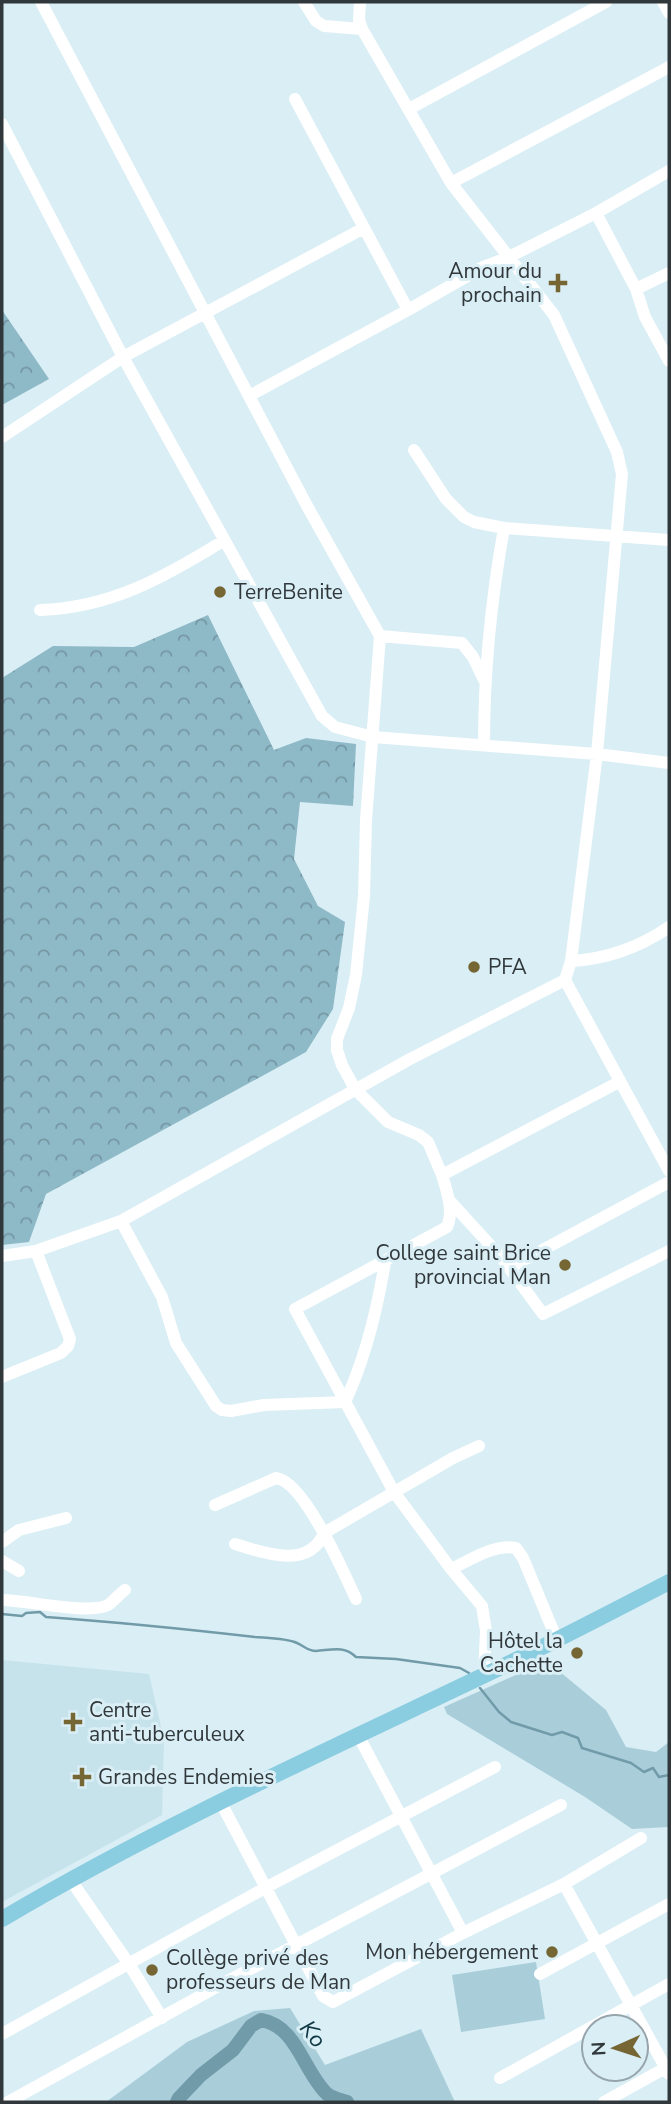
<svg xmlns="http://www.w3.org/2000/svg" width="671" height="2104" font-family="'Nunito Sans',sans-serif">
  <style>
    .built { fill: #c6e3ec }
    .grass { fill: #a9ceda }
    .forest { fill: url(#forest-crowns) }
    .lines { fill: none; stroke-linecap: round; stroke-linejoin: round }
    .stream { stroke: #719ba9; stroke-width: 2.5 }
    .river { stroke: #719ba9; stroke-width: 14 }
    .minor { stroke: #fff; stroke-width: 12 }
    .major { stroke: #8bcde0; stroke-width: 16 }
    .poi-dot { fill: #756634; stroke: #daeef5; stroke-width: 2.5 }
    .labels { text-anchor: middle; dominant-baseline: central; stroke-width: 6; stroke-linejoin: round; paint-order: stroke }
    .poi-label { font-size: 21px; fill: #31383b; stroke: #daeef5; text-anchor: start }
    .water-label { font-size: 23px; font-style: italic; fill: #0f3743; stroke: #daeef5 }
  </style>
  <defs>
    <pattern id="forest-crowns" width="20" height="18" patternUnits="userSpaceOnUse" patternTransform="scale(1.75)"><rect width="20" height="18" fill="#8eb9c7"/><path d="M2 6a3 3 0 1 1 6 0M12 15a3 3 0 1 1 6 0" fill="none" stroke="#7597a3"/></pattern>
  </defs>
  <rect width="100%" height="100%" fill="#daeef5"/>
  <path class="built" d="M2,1660L149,1674L164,1740L162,1815L2,1902Z"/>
  <path class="grass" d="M547,1661L606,1710L626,1747L656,1752L669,1742V1827L632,1829L585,1797L447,1714L444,1707Z
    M536,1962L545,2019L461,2032L452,1975Z
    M290,2008L325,2065L421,2029L455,2102H106L187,2042L254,2011Z"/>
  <path class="forest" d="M2,310L49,379L2,405Z
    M208,615L274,750L306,738L356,744L353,806L300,802L294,859L318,906L345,922L333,1009L306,1052L46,1194L29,1242L2,1245V678L53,646L134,647Z"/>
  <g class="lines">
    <path class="stream" d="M2,1614L22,1616L26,1613L40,1612L46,1617C116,1622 185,1629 255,1637C267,1638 286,1638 297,1643C304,1646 308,1651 316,1651C331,1650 344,1645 356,1657L396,1659L460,1668L469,1673
      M480,1688L499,1712L511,1722L552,1735L562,1732L578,1738L582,1748L631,1763L644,1772L653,1768L659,1777L669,1775"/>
    <path class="river" d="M177,2102L179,2098L201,2075L233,2050L251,2026L261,2020C297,2026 303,2071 327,2094C332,2098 341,2100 347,2102"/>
    <path class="minor" d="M41,2L306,504L380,636L366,820L364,896L356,975L349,1008L337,1039V1050L342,1065L355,1089L388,1122L419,1135L428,1142L442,1175
      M304,2L316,21L324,26L362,29
      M360,2L359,20L362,29L451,183L554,315L617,452L622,474L597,754L571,961L565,980L669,1171
      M663,2L669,13
      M295,99L408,310
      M409,109L606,2
      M2,124L123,357L322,716L335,727L373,737L597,754L669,763
      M451,183L669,67
      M596,213L636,289L645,317L669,361
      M636,289L669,273
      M249,396L408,310L483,267L509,257L596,213L669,171
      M2,437L123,357L364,228
      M414,450L446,499L464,517L474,522L504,528L669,540
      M40,610C110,608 165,577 223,541
      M380,636L462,643L473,657L484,680
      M484,744C484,671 491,600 504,528
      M571,961C606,959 640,947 669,927
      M449,1200L501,1257L543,1314L669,1251
      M121,1221L162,1297L176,1343L216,1406L222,1410L231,1411L264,1405L345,1402C366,1357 377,1311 385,1262
      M2,1256L36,1251L121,1221L410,1059L565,980
      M509,1268L669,1182
      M2,1377L61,1353L68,1346L70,1339L36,1251
      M215,1505L276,1478C304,1481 344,1573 356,1599
      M2,1542L19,1530L66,1518
      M235,1544C263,1553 309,1570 324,1533L453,1458L479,1446
      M2,1561L19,1571
      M451,1569C469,1561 495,1543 516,1548L523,1558L557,1640
      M2,1600C26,1600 89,1615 108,1605C114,1601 119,1594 125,1590
      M484,1675L486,1631L482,1606L451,1569L394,1492L295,1309L447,1227C454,1212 447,1191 442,1175L619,1082
      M358,1735L463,1933
      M220,1801L323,1996L333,2002L463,1933L564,1884L641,1838
      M70,1879L129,1964L162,2018
      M564,1884L669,2074
      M540,1974L669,1904
      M2,2034L265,1888L495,1767
      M500,2078L669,1984
      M8,2102L222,1984L561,1805
      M604,2102L669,2066"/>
    <path class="major" d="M2,1919C168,1821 344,1743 518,1659C569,1634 619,1608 669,1582"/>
  </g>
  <g class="poi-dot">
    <path d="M554.5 272.5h7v7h7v7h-7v7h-7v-7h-7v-7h7z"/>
    <circle cx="220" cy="592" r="7"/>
    <circle cx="474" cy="967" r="7"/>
    <circle cx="565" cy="1265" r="7"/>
    <circle cx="577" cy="1653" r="7"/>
    <path d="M69.5 1711.5h7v7h7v7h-7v7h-7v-7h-7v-7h7z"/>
    <path d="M78.5 1766.5h7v7h7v7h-7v7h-7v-7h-7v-7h7z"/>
    <circle cx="552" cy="1952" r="7"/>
    <circle cx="152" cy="1970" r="7"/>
  </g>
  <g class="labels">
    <g class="poi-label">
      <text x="542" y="271" text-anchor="end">Amour du<tspan x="542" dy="24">prochain</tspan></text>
      <text x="234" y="592">TerreBenite</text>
      <text x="488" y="967">PFA</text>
      <text x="551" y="1253" text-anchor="end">College saint Brice<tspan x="551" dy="24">provincial Man</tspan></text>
      <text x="563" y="1641" text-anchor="end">Hôtel la<tspan x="563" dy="24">Cachette</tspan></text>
      <text x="89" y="1710">Centre<tspan x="89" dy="24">anti-tuberculeux</tspan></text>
      <text x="98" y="1777">Grandes Endemies</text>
      <text x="538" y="1952" text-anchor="end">Mon hébergement</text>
      <text x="166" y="1958">Collège privé des<tspan x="166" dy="24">professeurs de Man</tspan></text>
    </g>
    <g class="water-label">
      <text transform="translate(313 2034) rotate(52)">Ko</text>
    </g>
  </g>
  <rect width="671" height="2104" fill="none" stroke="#31383b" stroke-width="7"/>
  <g transform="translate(615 2048) rotate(267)"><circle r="33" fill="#daeef5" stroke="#96a5ab" stroke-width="2"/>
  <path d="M0-5L12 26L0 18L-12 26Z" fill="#756634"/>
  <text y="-10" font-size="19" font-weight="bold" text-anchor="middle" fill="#31383b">N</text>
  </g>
</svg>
